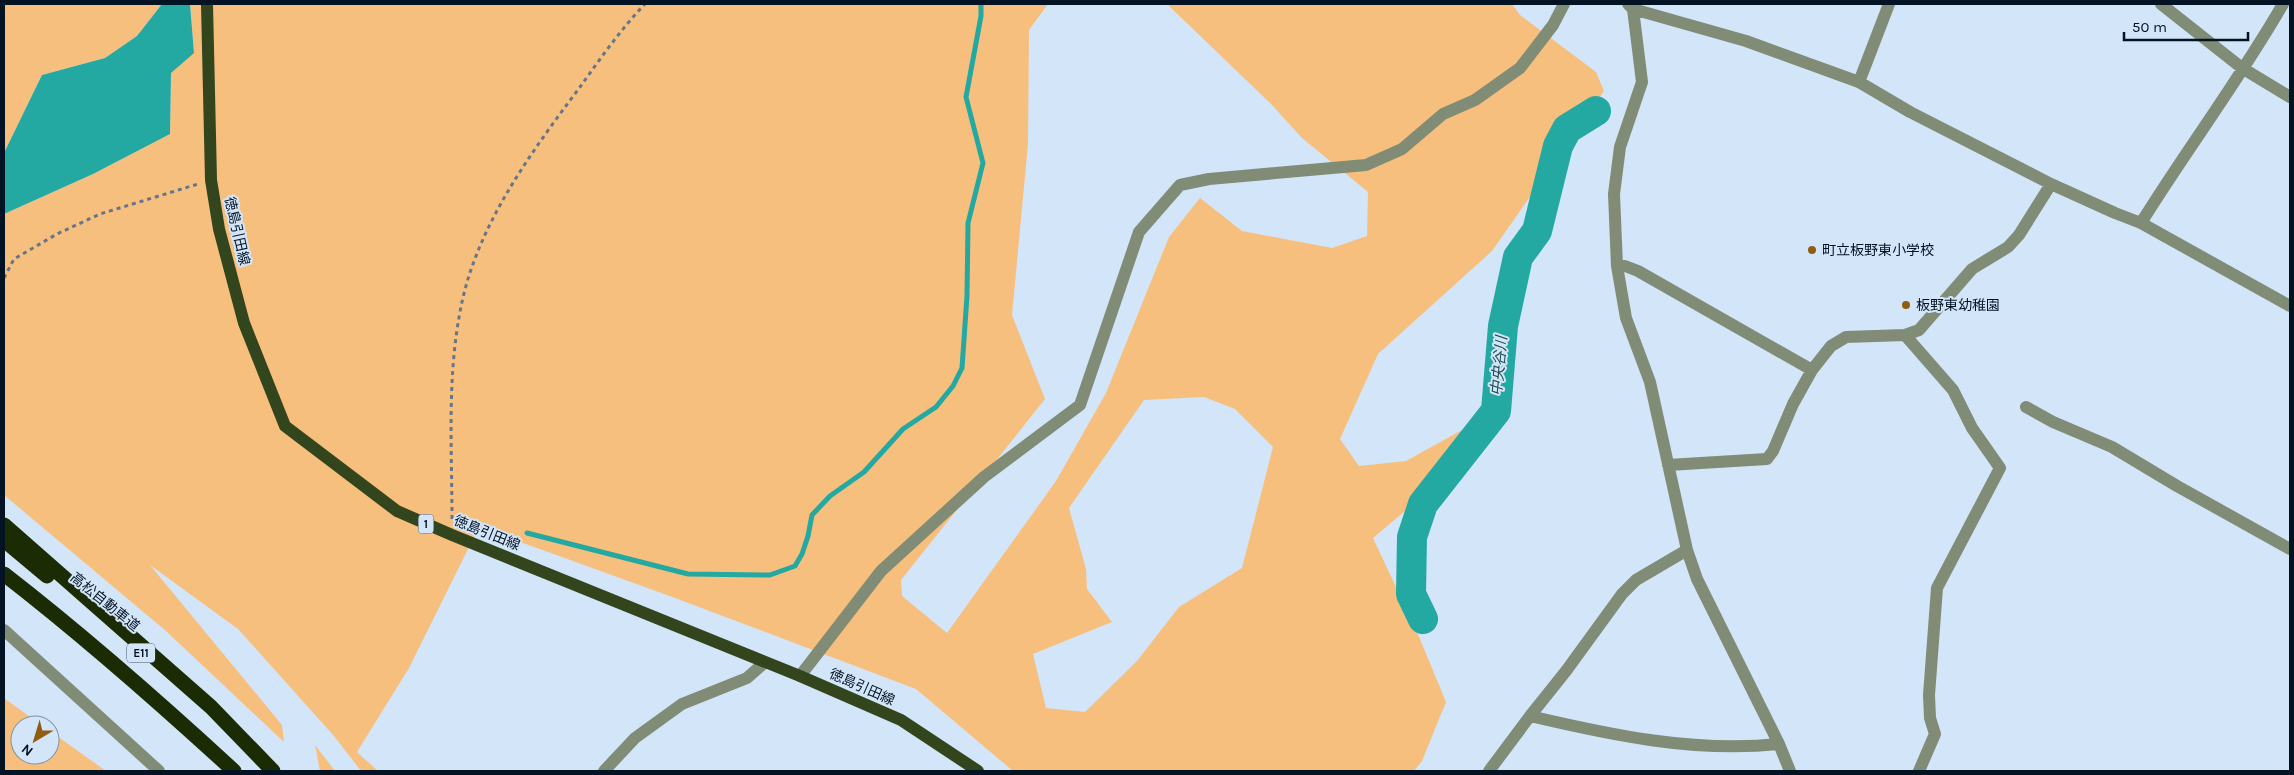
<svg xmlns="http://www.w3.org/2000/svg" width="2294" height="775" font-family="Karla,'Noto Sans JP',sans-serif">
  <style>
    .green { fill: #f7bf7d; fill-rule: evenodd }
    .water { fill: #24a8a2 }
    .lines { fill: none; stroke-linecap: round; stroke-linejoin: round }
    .stream { stroke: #24a8a2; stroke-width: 5 }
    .river { stroke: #24a8a2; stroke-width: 30 }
    .path { stroke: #657688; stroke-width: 3; stroke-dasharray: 4 4; stroke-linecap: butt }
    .street { stroke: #808c75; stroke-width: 12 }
    .primary { stroke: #32451c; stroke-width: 12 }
    .highway { stroke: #1b2c04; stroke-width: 15 }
    .poi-dot { fill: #915d10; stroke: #d3e5f9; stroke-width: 2 }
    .labels { text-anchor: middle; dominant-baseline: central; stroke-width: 4; stroke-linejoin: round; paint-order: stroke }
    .shield { fill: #d3e5f9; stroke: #415263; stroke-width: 1 }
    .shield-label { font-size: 12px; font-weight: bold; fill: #031323 }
    .street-label { font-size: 14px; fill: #031323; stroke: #d3e5f9 }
    .poi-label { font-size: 14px; fill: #031323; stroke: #d3e5f9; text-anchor: start }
    .water-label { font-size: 15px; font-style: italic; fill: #1a4f4c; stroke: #d3e5f9 }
  </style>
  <rect width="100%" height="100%" fill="#d3e5f9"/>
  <path class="green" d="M4,4H162L137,36L105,58L42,75L4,153Z
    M190,4H1048L1029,30L1028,144L1012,315L1045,399L901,580L902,596L947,633L1056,481L1106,393L1169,237L1200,198L1242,231L1332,248L1367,236L1368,192L1302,138L1271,104L1167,4H1512L1520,15L1596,72L1604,91L1492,251L1378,354L1340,439L1359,466L1406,461L1462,430L1475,452L1373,538L1417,632L1446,702L1422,761L1414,771H1013L916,689L675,598L479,527L409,668L357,752L378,771H361L334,736L238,629L150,565L282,725L284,742L166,631L4,495V214L93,174L170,134L171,73L194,52ZM1204,397L1235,409L1273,447L1242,568L1179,607L1137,661L1085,712L1046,708L1033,654L1112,622L1087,589L1086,569L1069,508L1144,400Z
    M4,698L41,725H20V755H50V731L106,771H4Z
    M315,745L335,771H320Z"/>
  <path class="water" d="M162,4H190L194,53L171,73L170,134L93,174L4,214V153L42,75L105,58L137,36Z"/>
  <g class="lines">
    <path class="stream" d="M527,533L688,574L770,575L795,566L802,554L808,536L812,515L830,496L864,472L903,429L936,407L953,386L962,368L967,296L968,223L983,163L966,97L981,16V4"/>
    <path class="river" d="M1423,619L1411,594L1412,537L1423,504L1496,411L1503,326L1518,257L1537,231L1558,146L1567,129L1596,111"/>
    <path class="path" d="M4,278L14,259L57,234L100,214L198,184
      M452,519C452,450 447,380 460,312C475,228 530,154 580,87C600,59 621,29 645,4"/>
    <path class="street" d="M1628,4L1633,9L1746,41L1859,82L1910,112L2051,184L2115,213L2141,223L2290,306
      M2161,4L2242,68L2290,97
      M1633,9L1642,82L1620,147L1614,194L1617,266L1626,318L1650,382L1687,550L1697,579L1779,744L1790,771
      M1859,82L1889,4
      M2141,223C2187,149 2240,79 2283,4
      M1617,266H1625L1638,271L1812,370L1793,404L1773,451L1767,459L1668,465
      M1905,335L1953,390L1972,428L2000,468L1937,588L1929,695L1930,718L1935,734L1919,771
      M1812,370L1831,346L1846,337L1905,335L1919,330L1972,269L2008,247L2019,235L2051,184
      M2026,407L2053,422L2112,447L2177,486L2290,549
      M4,630L159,771
      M800,676L881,571L984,477L1080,405L1139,232L1180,185L1209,179L1366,165L1402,149L1443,114L1475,100L1520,68L1553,25L1564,4
      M1530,716C1611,735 1695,753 1779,744
      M604,771L635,738L682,704L747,678L764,663
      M1489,771L1530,716L1566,671L1622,594L1636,580L1687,550"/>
    <path class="primary" d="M207,4L211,180L219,229L244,323L285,426L397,511L452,535L800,676L901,720L978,771"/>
    <path class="highway" d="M4,525L211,707L273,771
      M4,540L47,576
      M4,574C84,636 159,702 234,771"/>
  </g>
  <g class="poi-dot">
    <circle cx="1812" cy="250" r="5"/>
    <circle cx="1906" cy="305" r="5"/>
  </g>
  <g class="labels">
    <g class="shield">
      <rect x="418.5" y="514.5" width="15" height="19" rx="4"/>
      <rect x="127" y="643.5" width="28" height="19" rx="4"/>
    </g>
    <g class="shield-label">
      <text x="426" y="524">1</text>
      <text x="141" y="653">E11</text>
    </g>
    <g class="street-label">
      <text transform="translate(237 231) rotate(77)">徳島引田線</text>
      <text transform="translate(487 533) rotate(22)">徳島引田線</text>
      <text transform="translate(105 602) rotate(39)">高松自動車道</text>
      <text transform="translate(862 687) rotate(24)">徳島引田線</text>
    </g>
    <g class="poi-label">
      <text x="1822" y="250">町立板野東小学校</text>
      <text x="1916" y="305">板野東幼稚園</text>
    </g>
    <g class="water-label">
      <text transform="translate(1499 366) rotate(-85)">中央谷川</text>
    </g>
  </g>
  <rect width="2294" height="775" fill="none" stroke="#031323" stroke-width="10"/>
  <g transform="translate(35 740) rotate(218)"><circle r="24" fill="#d3e5f9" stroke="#8091a3"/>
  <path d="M0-4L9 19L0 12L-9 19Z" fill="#915d10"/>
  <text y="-8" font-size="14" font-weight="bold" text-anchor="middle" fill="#031323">N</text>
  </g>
  <path d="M2124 32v8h124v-8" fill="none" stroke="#031323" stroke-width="2.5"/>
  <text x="2132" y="32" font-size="15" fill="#031323" stroke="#d3e5f9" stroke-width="4" paint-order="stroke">50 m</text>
</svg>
